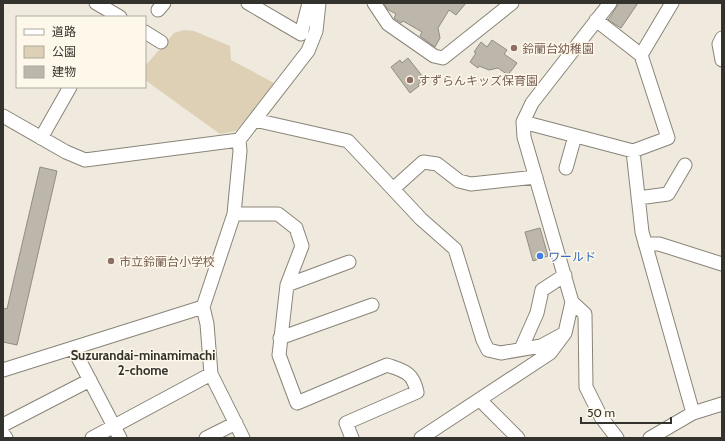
<svg xmlns="http://www.w3.org/2000/svg" width="725" height="441" font-family="Cabin,'Noto Sans JP',sans-serif">
  <style>
    .green { fill: #ddd0b4 }
    .building { fill: #bdb7ab; stroke: #918c81 }
    .lines { fill: none; stroke-linecap: round; stroke-linejoin: round }
    .minor-casing { stroke: #898478; stroke-width: 15 }
    .minor { stroke: #fff; stroke-width: 13 }
    .education-dot { fill: #8d6e63; stroke: #fef8eb; stroke-width: 1.5 }
    .shop-dot { fill: #3f7fe0; stroke: #fef8eb; stroke-width: 1.5 }
    .labels { text-anchor: middle; dominant-baseline: central; stroke-width: 3; stroke-linejoin: round; paint-order: stroke }
    .education-label { font-size: 12px; fill: #785e54; stroke: #fef8eb; text-anchor: start }
    .shop-label { font-size: 12px; fill: #366cbe; stroke: #fef8eb; text-anchor: start }
    .neighbourhood-label { font-size: 13px; font-weight: bold; fill: #34322d; stroke: #fef8eb }
  </style>
  <rect width="100%" height="100%" fill="#f0eade"/>
  <path class="green" d="M184,30L194,31L230,46L231,60L274,83L236,131L220,134L145,80V66L174,33Z"/>
  <path class="building" d="M384,3H466L456,15L449,10L438,28L440,38L435,47L420,36L422,32L403,21L401,23L394,18L396,14L387,9Z
    M619,3H638L621,28L608,20Z
    M492,40L507,50L504,54L517,63L508,75L498,68L489,70L479,66L478,68L470,62L476,53L474,52L481,42L487,47Z
    M408,58L423,77L419,80L421,82L418,84L419,86L410,93L391,67L400,60L402,63Z
    M40,167L57,171L17,345L3,342V308L7,309Z
    M540,228L548,256L533,261L525,232Z"/>
  <g class="lines">
    <defs>
      <path id="minor" d="M96,3L120,17
        M248,3L301,34L309,3
        M374,3L388,24L434,56L443,58L512,3
        M610,3L532,103L523,122L524,137L572,302L585,314L586,387L601,417L617,438
        M158,10L164,3
        M145,32L161,42
        M722,38L719,44L722,60
        M641,55L672,3
        M3,116L66,152L85,160L239,140
        M255,120L348,141L421,219L455,249L483,340L488,350L501,353L541,346L565,333
        M523,122L633,151L668,138L641,55L596,20
        M41,138L70,87
        M633,151L642,232L693,413
        M566,168L575,136
        M393,189L423,162L437,164L459,181L471,184L536,177
        M638,198L668,194L685,165
        M234,214H278L296,228L302,246L287,285L279,355L297,403L387,365C404,371 413,372 417,392L346,423L352,438
        M645,244H659L722,264
        M287,285L349,262
        M280,338L372,305
        M73,348L120,438
        M521,349L537,313L542,290L565,275
        M3,370L203,307
        M480,400L518,438
        M3,425L90,380
        M3,434L6,438
        M92,438L211,374
        M206,438L236,423
        M243,438L211,374L207,324L203,307L234,214L240,151L239,140L308,51L316,31L319,3
        M421,438L550,353L565,333L572,302
        M650,438L693,413L722,404"/>
    </defs>
    <use href="#minor" class="minor-casing"/>
    <use href="#minor" class="minor"/>
  </g>
  <g class="education-dot">
    <circle cx="514" cy="48" r="4"/>
    <circle cx="410" cy="80" r="4"/>
    <circle cx="111" cy="261" r="4"/>
  </g>
  <circle class="shop-dot" cx="540" cy="256" r="4"/>
  <g class="labels">
    <g class="education-label">
      <text x="522" y="48">鈴蘭台幼稚園</text>
      <text x="418" y="80">すずらんキッズ保育園</text>
      <text x="119" y="261">市立鈴蘭台小学校</text>
    </g>
    <g class="shop-label">
      <text x="548" y="256">ワールド</text>
    </g>
    <g class="neighbourhood-label">
      <text x="143" y="355">Suzurandai-minamimachi<tspan x="143" dy="15">2-chome</tspan></text>
    </g>
  </g>
  <rect width="725" height="441" fill="none" stroke="#34322d" stroke-width="8"/>
  <rect x="16" y="16" width="130" height="72" fill="#fef8eb" stroke="#ada99f"/>
  <rect x="24" y="29" width="20" height="6" fill="#ffffff" stroke="#ada99f"/>
  <text x="52" y="36" font-size="12" fill="#34322d">道路</text>
  <rect x="24" y="46" width="20" height="12" fill="#ddd0b4" stroke="#ada99f"/>
  <text x="52" y="56" font-size="12" fill="#34322d">公園</text>
  <rect x="24" y="66" width="20" height="12" fill="#bdb7ab" stroke="#ada99f"/>
  <text x="52" y="76" font-size="12" fill="#34322d">建物</text>
  <path d="M581 417v6h90v-6" fill="none" stroke="#34322d" stroke-width="2"/>
  <text x="587" y="417" font-size="12" fill="#34322d" stroke="#fef8eb" stroke-width="3" paint-order="stroke">50 m</text>
</svg>
